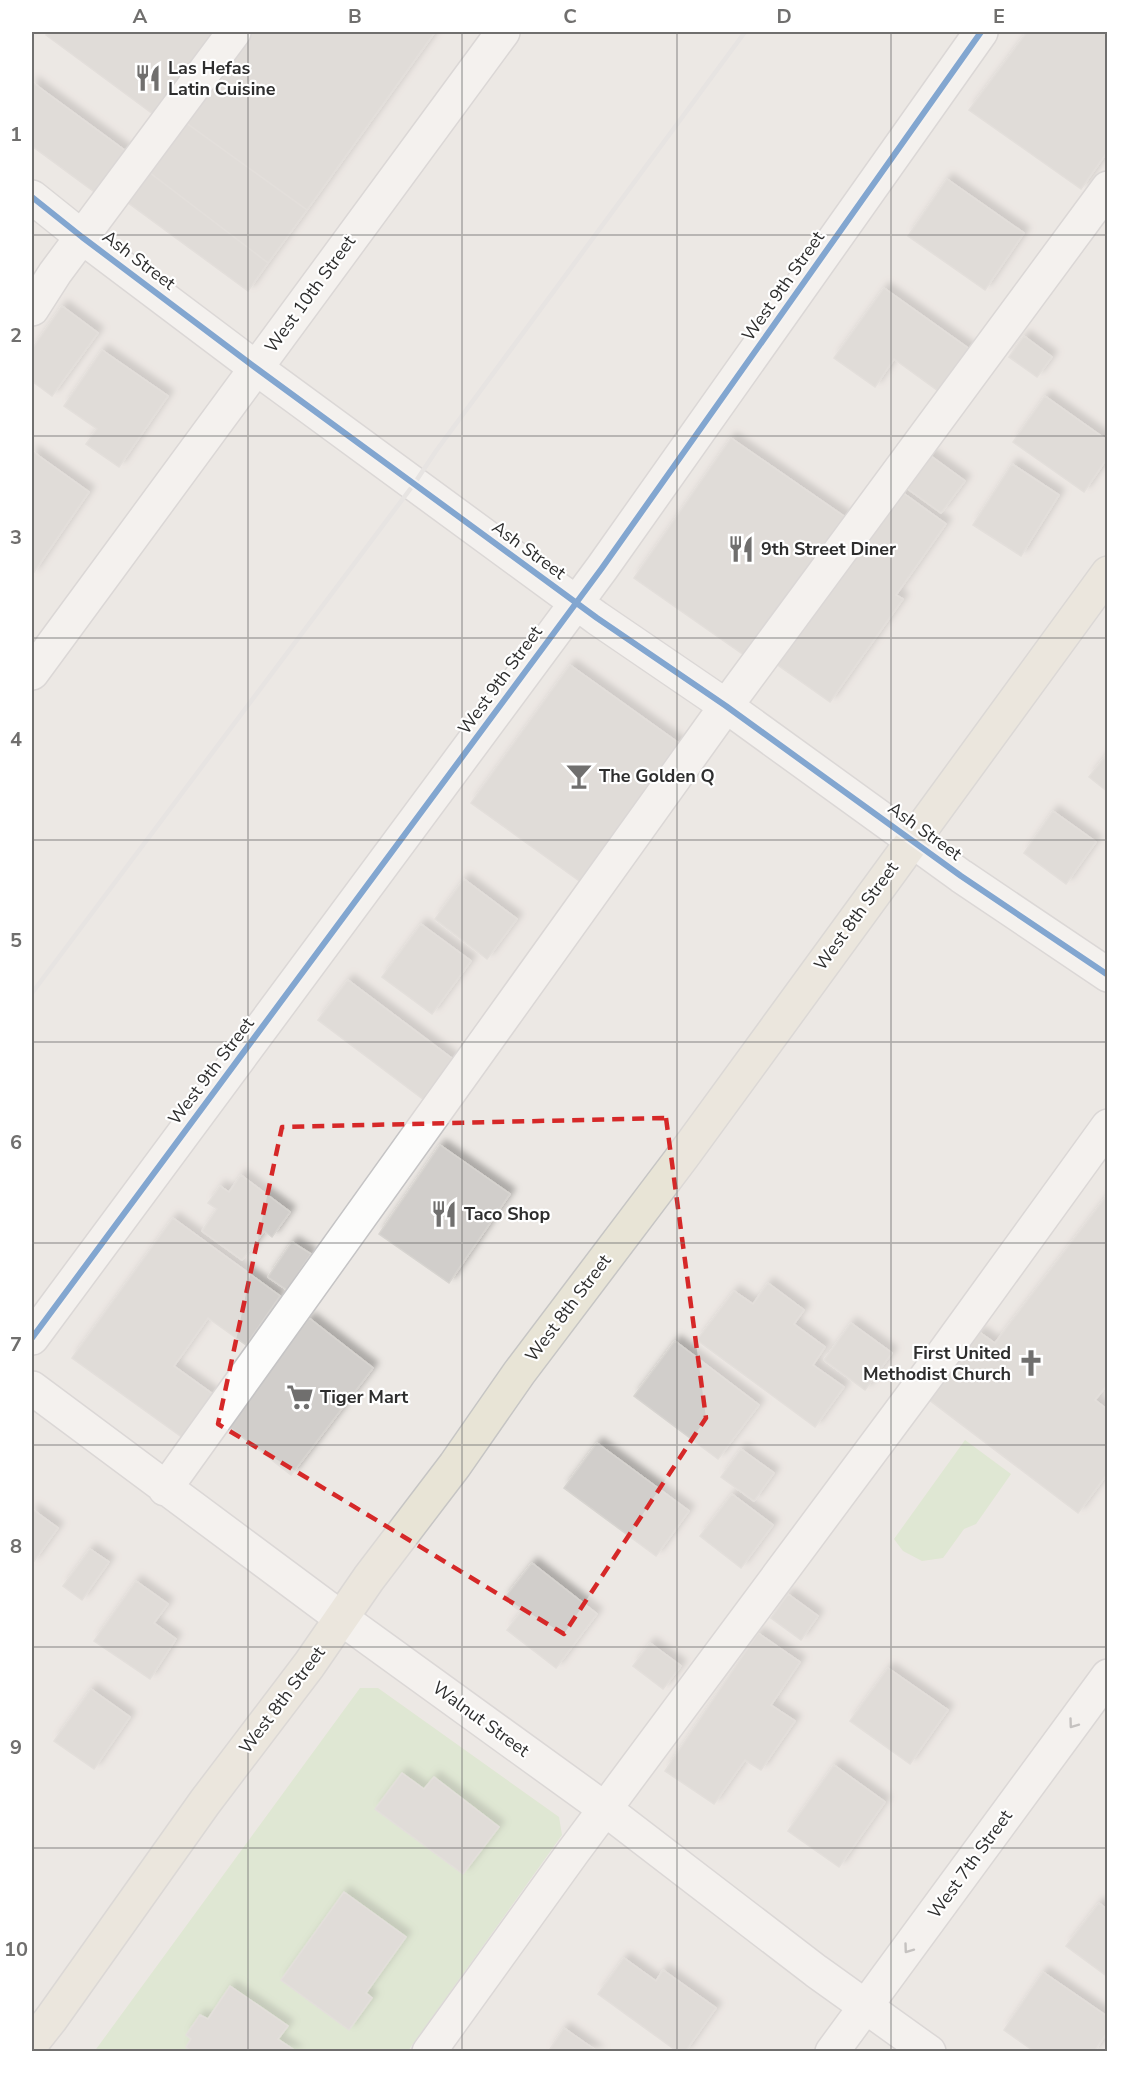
<svg xmlns="http://www.w3.org/2000/svg" width="1139" height="2083" font-family="'Nunito Sans',sans-serif">
  <style>
    .green { fill: #cee6be }
    .building { fill: #d1cecb; stroke: #d7d4d0; stroke-width: 1.5; filter: url(#shadow) }
    .lines { fill: none; stroke-linecap: round; stroke-linejoin: round }
    .minor-casing { stroke: #c5c4c5; stroke-width: 36 }
    .major-casing { stroke: #c6c5c4; stroke-width: 36 }
    .minor { stroke: #fcfcfb; stroke-width: 33 }
    .major { stroke: #e8e4d6; stroke-width: 33 }
    .rail { stroke: #dfdfe1; stroke-width: 4.5 }
    .cycleway-casing { stroke: #fff; stroke-width: 10 }
    .cycleway { stroke: #0057b8; stroke-width: 6 }
    .oneway { stroke: #959594 }
    .marked { fill: none; stroke: #d62828; stroke-width: 4.5; stroke-dasharray: 12 8; stroke-linejoin: round }
    .grid { fill: none; stroke: #706f6e; stroke-width: 1.5; stroke-opacity: 0.55 }
    .labels { text-anchor: middle; dominant-baseline: central; stroke-width: 4.5; stroke-linejoin: round; paint-order: stroke }
    .poi-label { font-size: 18px; font-weight: bold; fill: #2e2e2e; stroke: #fff; text-anchor: start }
    .street-label { font-size: 18px; fill: #2e2e2e; stroke: #fff }
    .neatline { fill: none; stroke: #706f6e; stroke-width: 2 }
    .grid-label { font-size: 20px; text-anchor: middle; font-weight: bold; fill: #706f6e }
  </style>
  <defs>
    <filter id="shadow"><feDropShadow dx="5.5" dy="-5.5" stdDeviation="3" flood-color="#0004"/></filter>
  </defs>
  <rect width="100%" height="100%" fill="#ece8e4"/>
  <path class="green" d="M965,1440L1011,1474L976,1524L964,1529L943,1558L922,1561L903,1551L894,1539Z
    M360,1688H378L559,1817L562,1835L408,2051L94,2052Z"/>
  <path class="building" d="M49,32H226L161,120L46,35Z
    M249,32H435L307,210L185,122Z
    M1027,32H1105L1108,33V151L1081,189L969,110Z
    M32,82L127,152L97,194L32,146Z
    M185,122L307,210L268,263L149,172Z
    M149,172L268,263L248,291L127,202Z
    M947,179L1024,233L985,290L908,236Z
    M884,288L975,353L945,396L894,359L875,387L834,358Z
    M62,306L98,333L52,396L32,381V349Z
    M1024,336L1052,357L1037,377L1009,357Z
    M102,350L168,396L119,467L86,444L97,429L64,406Z
    M1045,396L1108,441V457L1084,492L1013,442Z
    M731,438L848,519L751,660L634,578Z
    M32,451L89,492L32,575Z
    M924,451L965,481L941,513L901,484Z
    M1012,464L1059,495L1021,556L973,525Z
    M895,487L946,524L896,595L903,599L830,702L772,661Z
    M570,665L687,749L589,888L471,803Z
    M1108,753V792L1089,777Z
    M1053,811L1096,842L1066,884L1024,853Z
    M464,879L517,919L487,959L435,919Z
    M421,924L471,961L432,1014L382,977Z
    M348,980L454,1060L424,1100L318,1020Z
    M440,1145L510,1194L449,1283L379,1234Z
    M241,1175L290,1212L272,1237L264,1231L242,1260L202,1231L217,1209L208,1203L214,1195L220,1186L229,1192Z
    M1108,1194V1384L1095,1400L1108,1410V1473L1078,1513L928,1399L979,1332L995,1343Z
    M173,1218L280,1296L246,1345L208,1318L174,1366L214,1395L183,1438L72,1358Z
    M292,1242L311,1254L287,1290L268,1277Z
    M768,1283L804,1310L794,1324L825,1347L813,1365L844,1387L815,1427L697,1340L734,1291L753,1304Z
    M309,1318L373,1368L291,1475L227,1425Z
    M851,1323L892,1353L865,1390L824,1360Z
    M675,1341L759,1405L718,1459L634,1396Z
    M597,1443L689,1511L656,1556L564,1488Z
    M741,1449L774,1473L754,1501L721,1477Z
    M732,1494L773,1525L741,1568L700,1536Z
    M32,1509L58,1528L32,1564Z
    M90,1549L109,1562L82,1600L63,1586Z
    M532,1563L597,1614L556,1668L507,1630L521,1612L504,1599Z
    M136,1581L168,1604L154,1623L176,1639L150,1679L94,1641Z
    M788,1594L818,1616L801,1640L771,1618Z
    M758,1633L800,1662L771,1705L795,1721L761,1770L745,1760L714,1804L665,1771Z
    M650,1643L681,1666L663,1689L633,1666Z
    M888,1668L948,1710L910,1764L850,1721Z
    M91,1689L130,1717L94,1769L54,1741Z
    M834,1765L885,1802L839,1867L788,1831Z
    M402,1773L424,1789L434,1777L499,1827L463,1874L375,1809Z
    M344,1892L406,1937L366,1993L372,1998L349,2030L281,1980Z
    M1099,1903L1108,1910V1977L1066,1946Z
    M624,1958L656,1981L663,1970L716,2008L685,2052H678L598,1994Z
    M1043,1972L1108,2017V2031L1094,2052H1035L1004,2030Z
    M230,1986L288,2026L278,2039L297,2052H192L186,2047L191,2039L186,2035L200,2015L208,2019Z
    M564,2028L598,2052H548Z"/>
  <g class="lines">
    <defs>
      <path id="minor" d="M32,197L82,237L256,368L597,618L726,706L961,876L1108,975
        M32,309L55,273L234,32
        M32,673L503,32
        M32,1338L602,568L981,32
        M32,1388L341,1618L605,1809L816,1971L929,2052
        M165,1489L726,706L1108,188
        M429,2052L573,1852L938,1361L1108,1126
        M832,2052L1108,1676"/>
      <path id="major" d="M32,2043L51,2019L205,1802L309,1665L369,1578L455,1465L519,1373L683,1156L1108,573"/>
    </defs>
    <use href="#minor" class="minor-casing"/>
    <use href="#major" class="major-casing"/>
    <use href="#minor" class="minor"/>
    <use href="#major" class="major"/>
    <path class="rail" d="M32,993L414,484L436,451L745,32"/>
    <defs>
      <path id="cycleway" d="M32,197L82,237L256,368L597,618L726,706L961,876L1108,975
        M32,1338L602,568L981,32"/>
    </defs>
    <use href="#cycleway" class="cycleway-casing"/>
    <use href="#cycleway" class="cycleway"/>
  </g>
  <defs><path id="oneway-chevron" d="M-2-3.5L2.5 0L-2 3.5" fill="none" stroke-width="1.6" stroke-linecap="round" stroke-linejoin="round" transform="scale(1.5)"/></defs>
  <g class="oneway">
    <use href="#oneway-chevron" transform="translate(1073 1724) rotate(126)"/>
    <use href="#oneway-chevron" transform="translate(908 1949) rotate(126)"/>
  </g>
  <path d="M0 0H1139V2083H0ZM666,1118L706,1418L564,1634L218,1424L282,1127Z" fill="#ece8e4" fill-opacity=".55" fill-rule="evenodd"/>
  <path class="marked" d="M666,1118L706,1418L564,1634L218,1424L282,1127Z"/>
  <path class="grid" d="M248,32V2052M462,32V2052M677,32V2052M891,32V2052M32,235H1108M32,436H1108M32,638H1108M32,840H1108M32,1042H1108M32,1243H1108M32,1445H1108M32,1647H1108M32,1848H1108"/>
  <defs>
    <symbol id="restaurant-bare" viewBox="-9 -9 18 18"><path d="M-5-6h1v4h1v-4h1v4h1v-4h1v5L-1.5 .5V6h-2V.5L-5-1ZM5-6V6H3V1.5H1.5Q1.5-4 5-6Z" fill="#706f6e" stroke="#fff" stroke-width="2.5" paint-order="stroke"/></symbol>
    <symbol id="bar-bare" viewBox="-9 -9 18 18"><path d="M-6-5H6L.8 .8V4.5H3.5V6h-7V4.5H-.8V.8Z" fill="#706f6e" stroke="#fff" stroke-width="2.5" paint-order="stroke"/></symbol>
    <symbol id="church-bare" viewBox="-9 -9 18 18"><path d="M-1.2-6h2.4v3.5h3.3v2.4h-3.3V6h-2.4V-.1h-3.3v-2.4h3.3Z" fill="#706f6e" stroke="#fff" stroke-width="2.5" paint-order="stroke"/></symbol>
    <symbol id="supermarket-bare" viewBox="-9 -9 18 18"><path d="M-6-5.5h2.5l.6 2H6L4.5 2H-2.5L-4.4-4H-6ZM-1.5 3.2a1.3 1.3 0 1 0 .1 0ZM3 3.2a1.3 1.3 0 1 0 .1 0Z" fill="#706f6e" stroke="#fff" stroke-width="2.5" paint-order="stroke"/></symbol>
  </defs>
  <g fill-rule="evenodd">
    <use href="#restaurant-bare" x="129" y="59" width="38" height="38"/>
    <use href="#restaurant-bare" x="722" y="530" width="38" height="38"/>
    <use href="#bar-bare" x="560" y="757" width="38" height="38"/>
    <use href="#restaurant-bare" x="425" y="1195" width="38" height="38"/>
    <use href="#church-bare" x="1012" y="1344" width="38" height="38"/>
    <use href="#supermarket-bare" x="281" y="1378" width="38" height="38"/>
  </g>
  <g class="labels">
    <g class="poi-label">
      <text x="168" y="68">Las Hefas<tspan x="168" dy="21">Latin Cuisine</tspan></text>
      <text x="761" y="549">9th Street Diner</text>
      <text x="599" y="776">The Golden Q</text>
      <text x="464" y="1214">Taco Shop</text>
      <text x="1011" y="1353" text-anchor="end">First United<tspan x="1011" dy="21">Methodist Church</tspan></text>
      <text x="320" y="1397">Tiger Mart</text>
    </g>
    <g class="street-label">
      <text transform="translate(139 260) rotate(37)">Ash Street</text>
      <text transform="translate(783 286) rotate(-55)">West 9th Street</text>
      <text transform="translate(310 294) rotate(-54)">West 10th Street</text>
      <text transform="translate(529 550) rotate(36)">Ash Street</text>
      <text transform="translate(500 680) rotate(-54)">West 9th Street</text>
      <text transform="translate(925 831) rotate(36)">Ash Street</text>
      <text transform="translate(856 916) rotate(-54)">West 8th Street</text>
      <text transform="translate(211 1071) rotate(-53)">West 9th Street</text>
      <text transform="translate(568 1308) rotate(-53)">West 8th Street</text>
      <text transform="translate(282 1700) rotate(-53)">West 8th Street</text>
      <text transform="translate(481 1719) rotate(36)">Walnut Street</text>
      <text transform="translate(970 1864) rotate(-54)">West 7th Street</text>
    </g>
  </g>
  <rect width="1139" height="2083" fill="none" stroke="#ffffff" stroke-width="66"/>
  <rect x="33" y="33" width="1073" height="2017" class="neatline"/>
  <g class="grid-label">
    <text x="140" y="23">A</text>
    <text x="355" y="23">B</text>
    <text x="570" y="23">C</text>
    <text x="784" y="23">D</text>
    <text x="999" y="23">E</text>
    <text x="16" y="141">1</text>
    <text x="16" y="342">2</text>
    <text x="16" y="544">3</text>
    <text x="16" y="746">4</text>
    <text x="16" y="947">5</text>
    <text x="16" y="1149">6</text>
    <text x="16" y="1351">7</text>
    <text x="16" y="1553">8</text>
    <text x="16" y="1754">9</text>
    <text x="16" y="1956">10</text>
  </g>
</svg>
